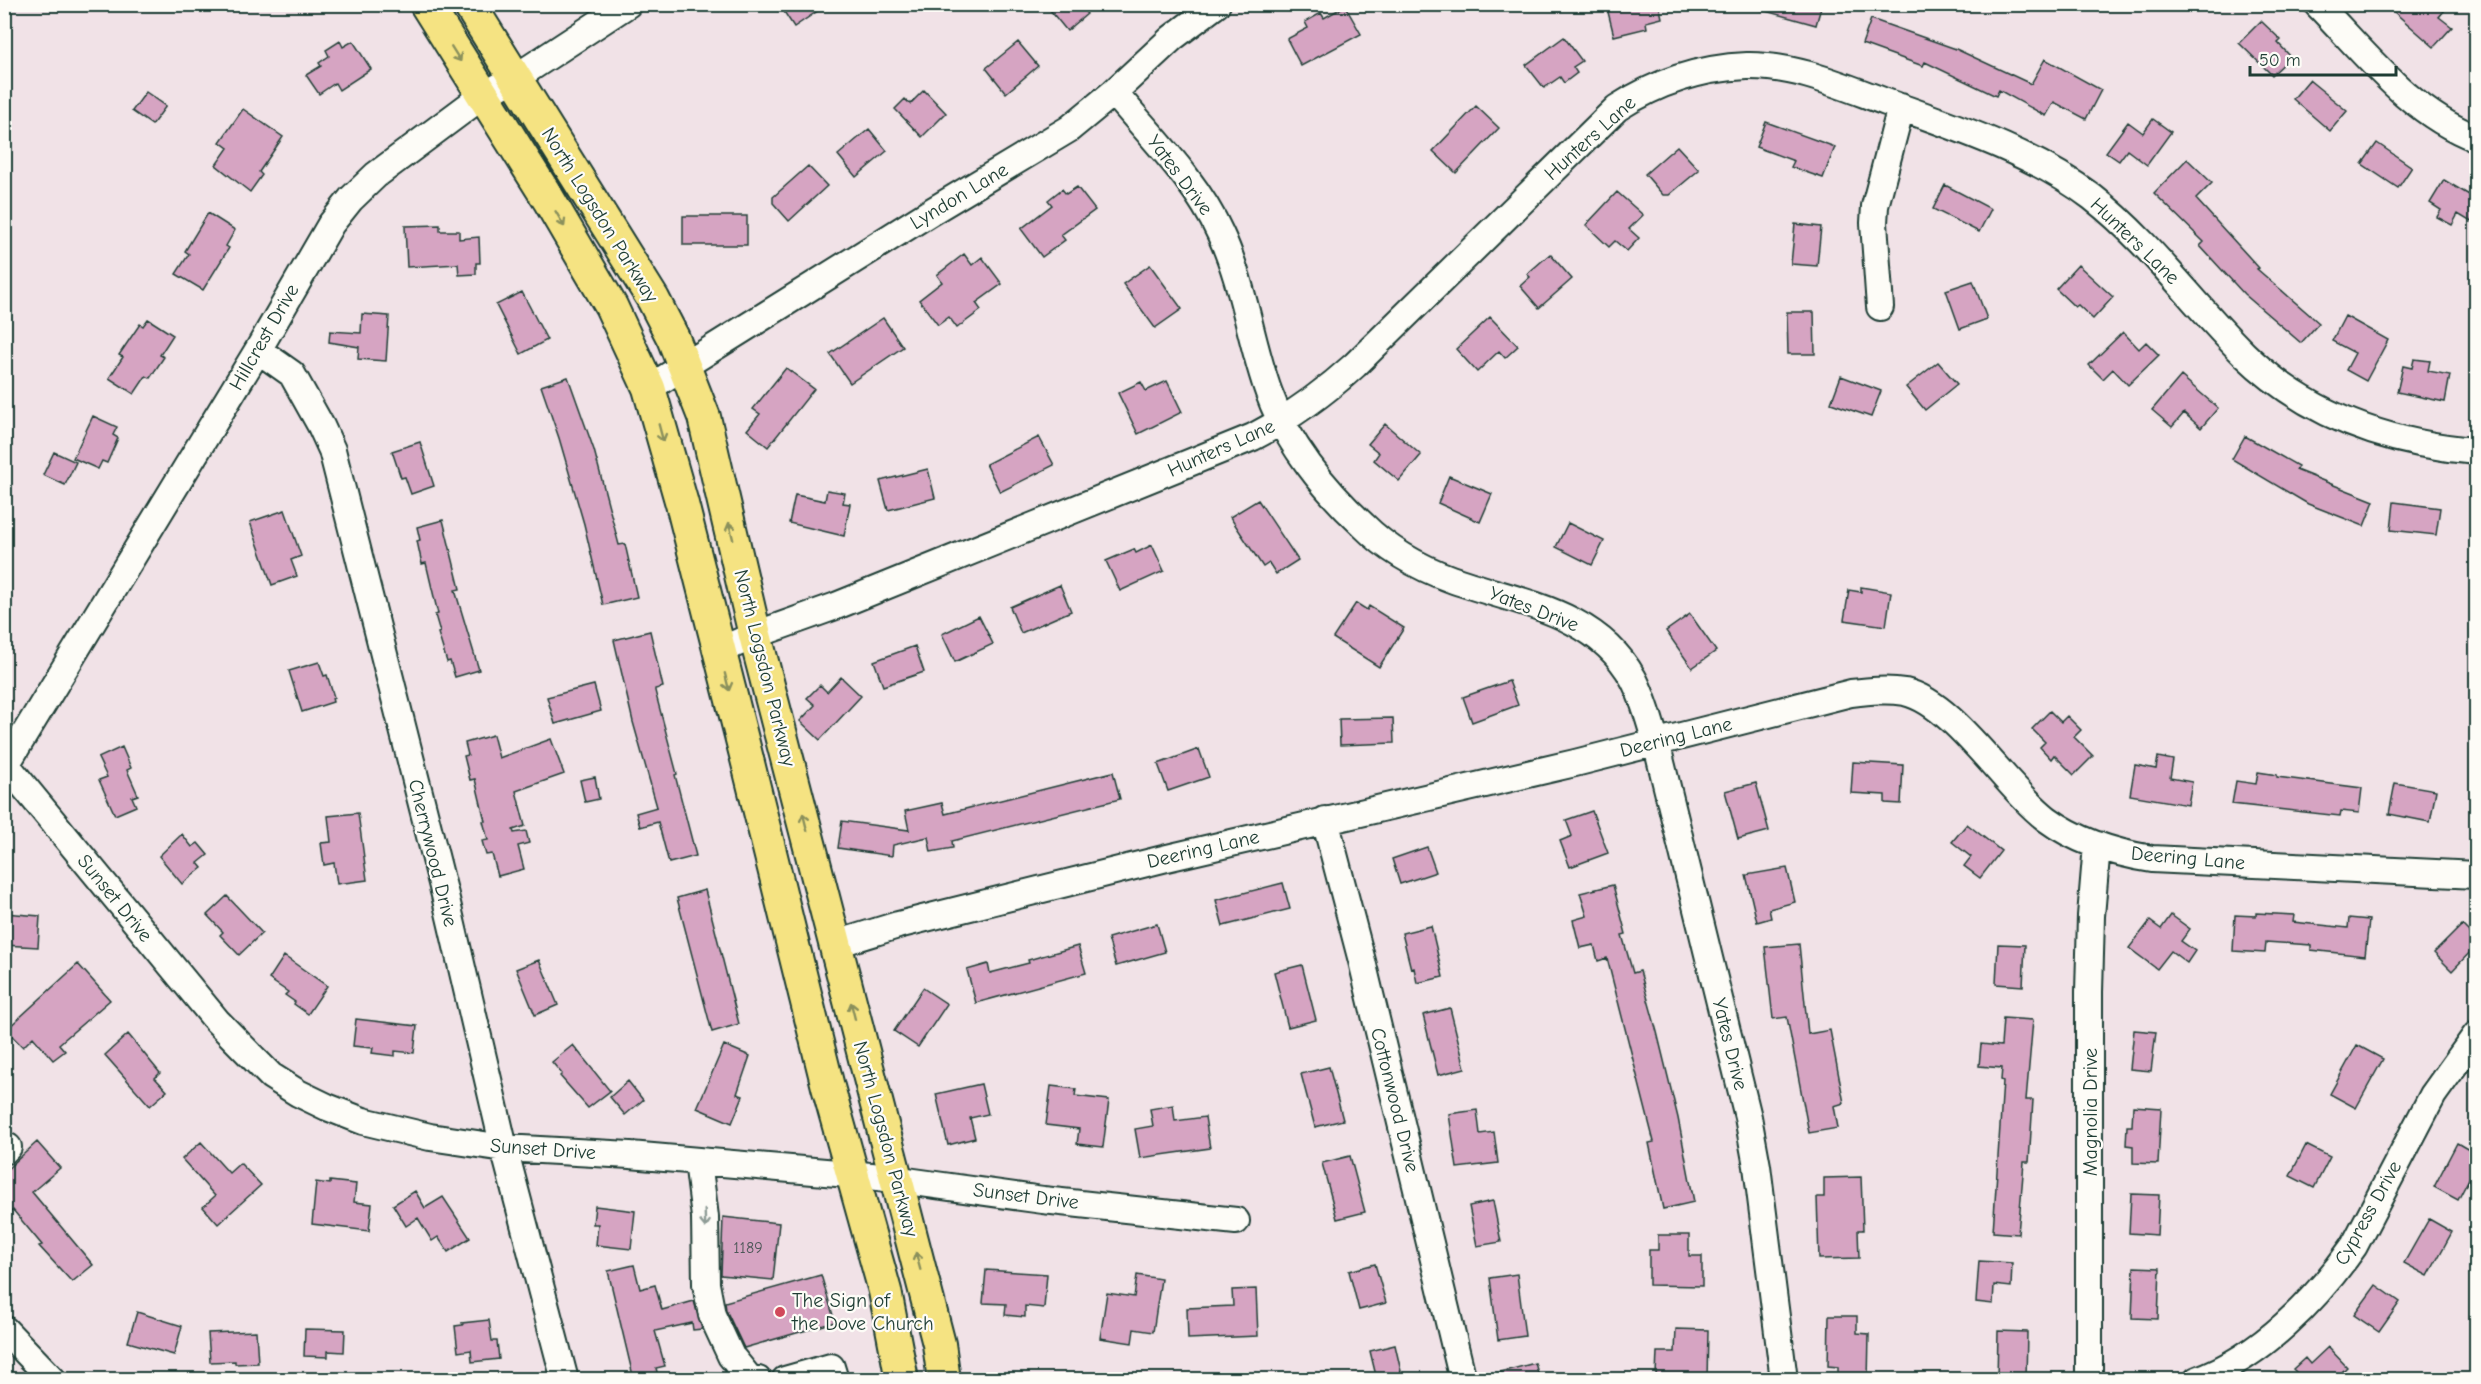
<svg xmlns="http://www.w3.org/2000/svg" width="2481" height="1384" font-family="'Comic Neue',sans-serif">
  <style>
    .building { fill: #d6a4c2; stroke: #1f3d34; stroke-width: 1.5 }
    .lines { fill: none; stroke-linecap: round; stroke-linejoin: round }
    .minor-casing { stroke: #1f3d34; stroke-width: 30 }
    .major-casing { stroke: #1f3d34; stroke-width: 36 }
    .minor { stroke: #fdfcf7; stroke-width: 26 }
    .major { stroke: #f5e382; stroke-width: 32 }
    .oneway { stroke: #8a905b }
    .oneway2 { stroke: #8e9c96 }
    .poi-dot { fill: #d1495b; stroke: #fdfcf7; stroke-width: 2 }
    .labels { text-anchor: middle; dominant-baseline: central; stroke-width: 4.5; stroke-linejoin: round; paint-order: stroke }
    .number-label { font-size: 16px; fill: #4d5758 }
    .street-label { font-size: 20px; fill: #1f3d34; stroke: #fdfcf7 }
    .poi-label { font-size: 20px; fill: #1f3d34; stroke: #fdfcf7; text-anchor: start }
  </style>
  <rect width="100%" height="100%" fill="#f1e2e7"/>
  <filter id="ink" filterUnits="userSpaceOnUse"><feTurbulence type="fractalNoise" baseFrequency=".0167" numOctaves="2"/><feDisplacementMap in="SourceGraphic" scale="12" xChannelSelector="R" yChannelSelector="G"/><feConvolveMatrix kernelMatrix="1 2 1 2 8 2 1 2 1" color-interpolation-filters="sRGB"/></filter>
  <g filter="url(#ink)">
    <path class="building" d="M779,4H828L794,27Z
      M1045,4H1079L1087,14L1067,31Z
      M1606,4H1659L1662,18L1646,22L1647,28L1614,36Z
      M1759,4H1822L1816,25L1758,9Z
      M2385,4H2450L2439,17L2452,27L2434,47Z
      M1345,6L1361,34L1301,66L1287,39L1308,28L1305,22L1321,13L1324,18Z
      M1871,19L1956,49L2031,84L2045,59L2101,90L2086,119L2054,102L2046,116L1999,90L1996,96L1925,62L1923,66L1862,44Z
      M2261,21L2281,40L2278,43L2291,57L2272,75L2239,43Z
      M1564,37L1582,61L1573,67L1577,73L1564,83L1560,77L1544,88L1526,65Z
      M340,41L343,47L353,41L371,69L339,90L335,83L319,94L306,75L321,66L319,63L329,56L326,50Z
      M1018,42L1038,66L1006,93L986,68Z
      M2309,80L2347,111L2330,131L2293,99Z
      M924,90L946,113L922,137L895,109L905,99L910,104Z
      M146,92L166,106L152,125L132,111Z
      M1476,106L1499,128L1456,173L1433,151Z
      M243,109L283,137L259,172L262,175L250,192L216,165L228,148L220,142Z
      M2153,119L2171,132L2147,165L2127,150L2119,161L2106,152L2128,122L2143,133Z
      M1766,122L1835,147L1823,178L1791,167L1794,161L1756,147Z
      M869,129L887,151L856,177L838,155Z
      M2377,143L2412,167L2398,188L2362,164Z
      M1677,146L1699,170L1669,195H1663L1645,174Z
      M2187,159L2212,183L2196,199L2259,268L2257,269L2319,323L2301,343L2244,294L2200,246L2204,242L2154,193Z
      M808,166L827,186L789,221L773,203V197Z
      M2444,180L2476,199V213L2471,222L2458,214L2452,225L2437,217L2441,210L2430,203Z
      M1945,185L1991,209L1979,232L1933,209Z
      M1077,187L1095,210L1061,235L1065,240L1042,257L1021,229L1052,205L1048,200L1062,189L1066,194Z
      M1617,192L1643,215L1629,229L1639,238L1627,251L1615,241L1609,247L1586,225Z
      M208,213L235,230L226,246L229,248L203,290L176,274L189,254L185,251Z
      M683,216H747V245H683Z
      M1795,224L1821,227L1817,266L1791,264Z
      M440,225V231H459V239L479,237L480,263H476V274L459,275L458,264L407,267L405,226Z
      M964,254L972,265L982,257L1002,284L976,303L981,310L957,328L949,317L938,325L919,300L942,282L937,275Z
      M1550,254L1572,279L1539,308L1520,286L1530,277L1527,274Z
      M1150,265L1182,309L1155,328L1123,284Z
      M2078,265L2113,297L2093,319L2078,305L2075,307L2056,289Z
      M1973,281L1987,319L1960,329L1946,290Z
      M522,292L547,340L521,354L496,305Z
      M1787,312H1814L1815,354H1788Z
      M362,314L389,316L386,361L358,359L359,347L329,342L330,331L361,333Z
      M2345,316L2388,340L2366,381L2346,370L2355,353L2332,341Z
      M1490,317L1518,346L1505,358L1499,351L1477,372L1456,349Z
      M883,318L903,347L850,383L830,354Z
      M148,319L173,335L160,355L164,357L150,378L146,376L134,394L109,378L123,357L119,355L140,324L143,326Z
      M2123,332L2139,349L2146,342L2159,355L2128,385L2113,369L2103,379L2089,365Z
      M2414,359L2430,361L2428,371L2450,375L2445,402L2397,392L2403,366L2412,368Z
      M1938,362L1957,384L1925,410L1906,387Z
      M786,368L814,389L768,447L747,430L760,414L753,409Z
      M1841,376L1881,391L1871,417L1831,403Z
      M2181,376L2218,408L2201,428L2184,413L2172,427L2152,410Z
      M568,377L594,450L619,545L625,544L637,597L603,605L584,524L559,438L541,386Z
      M1167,381L1182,412L1138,434L1118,393L1141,382L1146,391Z
      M93,416L117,427L113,435L118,438L107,463L102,461L98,469L73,458Z
      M1385,424L1421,455L1399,481L1374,460L1379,453L1368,444Z
      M2245,436L2298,466L2296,470L2374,501L2364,526L2308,504L2232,459Z
      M1039,437L1054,465L1000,492L986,464Z
      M420,442L434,486L411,494L405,477L401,478L392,451Z
      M54,452L76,462L65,485L43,475Z
      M928,469L935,498L888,510L880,481Z
      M1449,476L1492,494L1480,522L1438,503Z
      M827,490L845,493L843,503L850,504L844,536L789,523L795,495L825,501Z
      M1258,500L1298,560L1276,574L1269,563L1263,567L1230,517Z
      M2394,502L2440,508L2436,535L2391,530Z
      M285,510L301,556L291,560L297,576L272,585L250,522Z
      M443,520L460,589L455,590L479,670L455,677L450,661L447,662L438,633L440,632L435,615L438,614L426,563L422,564L417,541L420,540L417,527Z
      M1568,523L1604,541L1592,565L1556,547Z
      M1152,545L1164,571L1120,591L1106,561L1134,549L1136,553Z
      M1060,585L1071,611L1021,633L1010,607Z
      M1861,587L1891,592L1886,626L1844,620L1849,590L1861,592Z
      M1356,603L1367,610L1369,606L1404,628L1379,667L1333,638Z
      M1690,614L1716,651L1692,668L1666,631Z
      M979,616L993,644L955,662L942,634Z
      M650,631L663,687L655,689V691L677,774L675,775L696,856L669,863L658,822L640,827L636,813L657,807L633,722L614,640Z
      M915,646L924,672L883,686L874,661Z
      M319,662L324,676L327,675L334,697L332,698L333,702L302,712L289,671Z
      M841,677L861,696L820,740L800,721L815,705L807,698L820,685L827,692Z
      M1509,681L1518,705L1472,722L1463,697Z
      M594,685L601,711L555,724L547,697Z
      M2050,711L2061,722L2067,716L2081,730L2074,737L2093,756L2074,775L2054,755L2051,759L2040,747L2045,742L2032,729Z
      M1393,718L1394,743L1340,745L1339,719Z
      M493,735L499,758L551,739L564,774L516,791L525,826L513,830L514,833L526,831L529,843L518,846L524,869L498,876L492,854L486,855L482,841L488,840L483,821H485L475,779L470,780L464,756L468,755L465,743Z
      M122,747L131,768L127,770L138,795L132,797L136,806L115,815L99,780L107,777L98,758Z
      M1199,749L1209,777L1168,791L1158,764Z
      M2158,757L2173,760L2170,778L2192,782L2188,805L2130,795L2135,765L2156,769Z
      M1853,762L1903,765L1901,804L1885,803V795L1851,793Z
      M1113,772L1120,799L952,841L953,848L931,852L928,837L893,845L892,856L838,848L842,821L909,830L905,811L942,803L945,814Z
      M2258,772L2277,775V777L2362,788L2359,813L2341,811L2340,816L2232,804L2236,781L2256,784Z
      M595,777L599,799L585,802L580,780Z
      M1756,783L1769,831L1738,839L1725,791Z
      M2395,783L2436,790L2430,822L2389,814Z
      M1592,811L1608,853L1570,867L1560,841L1572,836L1566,820Z
      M358,813L367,880L337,884L334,863L324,865L321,843L331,842L328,816Z
      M1967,824L2001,851L1980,878L1964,866L1971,857L1952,842Z
      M182,834L192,847L198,843L208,855L198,863L202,868L182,884L159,856Z
      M1427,847L1436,872L1400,884L1392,859Z
      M1787,868L1795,902L1769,909L1771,918L1757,922L1746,875Z
      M1283,883L1290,909L1223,926L1216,900Z
      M1613,885L1626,934L1622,935L1633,973L1640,971L1657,1032L1678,1118L1694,1202L1663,1209L1649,1143L1654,1142L1607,958L1598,961L1594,945L1580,948L1573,920L1587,916L1580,893Z
      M705,890L739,1024L712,1032L677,898Z
      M227,896L262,933L239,955L220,935L223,932L207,915Z
      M4,913L40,916L38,947L4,945Z
      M2256,913L2294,915L2293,922L2348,928L2349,918L2369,920L2365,956L2311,950V945L2266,942L2265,953L2233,951L2235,915L2256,916Z
      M2171,915L2190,929L2181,941L2195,951L2187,963L2171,951L2157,969L2129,948L2150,921L2161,929Z
      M1157,924L1165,952L1116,966L1108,938Z
      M2462,925L2476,939V946L2452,971L2434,953Z
      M1431,926L1443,977L1417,983L1414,968L1411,969L1402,933Z
      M1799,944L1808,1034L1830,1030L1844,1103L1834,1106L1838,1128L1809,1133L1787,1017L1773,1019L1765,947Z
      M1998,944L2025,945L2023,986L1996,984Z
      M1078,946L1086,973L976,1003L967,970L988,964L990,973L1029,963L1028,960Z
      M284,956L327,986L308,1014L294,1004L295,1002L285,995L288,992L269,979Z
      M539,960L558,1005L535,1015L516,969Z
      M78,964L110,1000L59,1044L65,1051L53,1060L33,1037L23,1047L6,1030Z
      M1302,965L1316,1020L1288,1027L1274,972Z
      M923,988L947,1004L918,1047L894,1031Z
      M1450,1008L1465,1068L1438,1075L1423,1015Z
      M2003,1018L2033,1020L2026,1100H2033L2029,1162H2024L2018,1234L1993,1232L2003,1081L2001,1080L2002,1068L1979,1066L1981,1044L2001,1046Z
      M356,1019L417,1026L414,1053L395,1051V1056L372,1053L373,1048L353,1046Z
      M2134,1030L2156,1032L2151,1071L2130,1069Z
      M128,1034L160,1073L155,1078L167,1091L150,1106L105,1055Z
      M573,1045L610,1091L588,1108L560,1076L562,1074L552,1062Z
      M724,1045L750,1056L737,1094L743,1096L732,1123L697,1108Z
      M2357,1045L2383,1059L2356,1108L2330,1094Z
      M1329,1067L1343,1120L1315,1127L1301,1074Z
      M628,1081L643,1100L625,1115L610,1097Z
      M981,1084L988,1114L970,1118L975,1138L948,1145L936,1094Z
      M1051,1086L1076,1089L1075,1096L1109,1100L1103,1147L1077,1144L1079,1129L1046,1125Z
      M1173,1105L1175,1121L1205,1117L1210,1148L1140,1158L1135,1129L1153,1126L1150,1109Z
      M2133,1106L2161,1108L2158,1164L2133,1163V1146L2126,1145L2127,1126H2132Z
      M1477,1110L1480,1134L1494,1132L1498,1163L1457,1168L1449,1114Z
      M37,1142L60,1168L32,1192L93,1265L72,1282L39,1246L42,1245L13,1210L4,1218V1172Z
      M201,1142L229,1173L240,1163L261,1185L218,1224L203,1207L215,1196L182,1159Z
      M2457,1143L2476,1154V1165L2458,1200L2434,1187Z
      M2306,1145L2330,1157L2314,1188L2290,1176Z
      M1350,1156L1365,1212L1337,1219L1322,1163Z
      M1861,1177L1863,1230H1858L1859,1258L1819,1259L1817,1197H1824V1178Z
      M330,1181L356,1184L354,1202L372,1204L369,1231L312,1224L316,1182L330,1184Z
      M415,1191L425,1208L443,1197L470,1238L448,1252L438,1237L432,1241L418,1218L406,1226L393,1205Z
      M2131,1194L2159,1195L2157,1235L2129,1233Z
      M1493,1201L1501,1242L1477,1246L1469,1206Z
      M595,1206L635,1211L631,1249L596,1245L598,1224H593Z
      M723,1217L779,1223L773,1280L721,1275Z
      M2429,1219L2452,1232L2428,1276L2404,1263Z
      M1658,1235H1689V1256H1702V1286L1649,1285V1250H1658Z
      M1979,1261L2012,1263L2011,1287L1994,1285L1993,1304L1976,1302Z
      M1375,1264L1386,1303L1359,1310L1349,1271Z
      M634,1265L640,1289L655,1285L662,1310L694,1301L702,1329L693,1330L692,1323L655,1331L665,1366L656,1368L659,1380H634L608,1271Z
      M2134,1267L2160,1268L2158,1319L2132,1318Z
      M986,1270L1047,1274L1044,1308L1025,1306V1317L1005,1315L1006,1304L983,1303Z
      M1517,1274L1525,1336L1498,1340L1490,1278Z
      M821,1275L835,1322L744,1348L726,1310L725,1302Z
      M1137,1275L1161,1279L1153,1332L1134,1329L1132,1343L1100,1338L1107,1293L1134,1297Z
      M2376,1285L2400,1302L2379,1332L2354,1315Z
      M1256,1289L1258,1336L1188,1339L1187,1308L1233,1306L1232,1290Z
      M137,1312L182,1326L174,1355L128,1342Z
      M1829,1316H1857V1333L1869,1334L1868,1380H1838V1367L1828,1366Z
      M489,1320L492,1341H497L499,1359L472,1362L471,1350L458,1352L455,1326L463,1325L462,1323Z
      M305,1329L345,1330L344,1352L328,1351V1357L304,1356Z
      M1676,1329L1708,1330L1707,1380H1679V1376L1656,1375L1657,1352H1675Z
      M256,1331L258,1363L235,1364V1361L210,1362L208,1333Z
      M1998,1331L2027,1332L2026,1380H1997Z
      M1395,1345L1403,1380H1377L1370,1351Z
      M2328,1347L2347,1367L2334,1380H2294L2299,1375L2293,1369L2305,1358L2310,1364Z
      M1535,1363L1540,1380H1494L1493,1374Z"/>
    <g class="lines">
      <defs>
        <path id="minor" d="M2317,4C2366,54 2410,113 2476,138
          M1114,92C1151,137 1196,180 1220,233C1244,284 1250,341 1269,393C1287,443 1325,490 1363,525C1388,550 1418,567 1451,579C1517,603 1595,610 1633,678C1644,698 1649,720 1656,742L1748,1117L1757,1166L1784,1380
          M1880,307L1874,223L1875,206L1901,107
          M258,350L292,374L321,426L332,450L445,895L504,1148L565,1380
          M649,388L929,213L1069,129L1114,92L1172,38L1217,4
          M719,651L755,635L836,606L1253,437C1291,417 1323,394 1355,365L1617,108C1657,82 1699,68 1747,66C1795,65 1842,86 1886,102C1955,127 2033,152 2092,197C2150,242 2192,303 2244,354C2308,416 2389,444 2476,451
          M4,762L217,1021L271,1076L298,1093L327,1107L363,1121L430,1137L504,1148L630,1155L871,1176L1043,1200L1236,1221
          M4,768L258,350L331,224L351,199L376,175L482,96L515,78L628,4
          M1325,820L1362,961L1463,1380
          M836,944L898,925L1167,858L1575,763L1851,693C1869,691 1887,689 1905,692C1954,703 2004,786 2047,819C2078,842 2115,853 2152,859L2476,875
          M4,1151L8,1147
          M698,1161L705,1217L706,1284L712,1315L731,1356L749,1378L758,1380
          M4,1329L53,1380
          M785,1380L831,1367L835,1380
          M2089,1380V992L2091,916L2097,845
          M2197,1380C2261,1357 2316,1300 2354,1246L2433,1095L2476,1035"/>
        <path id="major" d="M426,4L549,200L611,306L649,388L682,504L747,759L828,1087L885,1291L902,1380
          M469,4L653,299L673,338L704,417L755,635L939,1344L944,1380"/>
      </defs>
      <use href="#minor" class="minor-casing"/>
      <use href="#major" class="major-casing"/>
      <use href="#minor" class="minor"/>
      <use href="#major" class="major"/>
    </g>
    <defs><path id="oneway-shaft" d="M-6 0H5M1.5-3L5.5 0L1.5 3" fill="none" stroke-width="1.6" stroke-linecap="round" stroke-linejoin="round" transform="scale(1.5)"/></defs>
    <g class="oneway">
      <use href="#oneway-shaft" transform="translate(456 54) rotate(58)"/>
      <use href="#oneway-shaft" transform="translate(560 219) rotate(60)"/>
      <use href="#oneway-shaft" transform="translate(661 433) rotate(75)"/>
      <use href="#oneway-shaft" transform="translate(731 531) rotate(-104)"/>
      <use href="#oneway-shaft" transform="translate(727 682) rotate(76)"/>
      <use href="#oneway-shaft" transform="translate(805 822) rotate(-104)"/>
      <use href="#oneway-shaft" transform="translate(853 1011) rotate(-104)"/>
      <use href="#oneway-shaft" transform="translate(918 1261) rotate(-105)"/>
    </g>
    <use class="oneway2" href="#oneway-shaft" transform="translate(705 1219) rotate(88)"/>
  </g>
  <circle class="poi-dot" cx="780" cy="1312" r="6"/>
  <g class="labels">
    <g class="number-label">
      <text x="748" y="1248">1189</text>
    </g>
    <g class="street-label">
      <text transform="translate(1590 138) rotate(-42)">Hunters Lane</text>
      <text transform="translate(1180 175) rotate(53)">Yates Drive</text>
      <text transform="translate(959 196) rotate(-31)">Lyndon Lane</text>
      <text transform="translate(600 215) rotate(58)">North Logsdon Parkway</text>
      <text transform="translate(2135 241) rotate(44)">Hunters Lane</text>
      <text transform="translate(264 337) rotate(-60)">Hillcrest Drive</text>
      <text transform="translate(1221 448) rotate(-24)">Hunters Lane</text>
      <text transform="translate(1534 609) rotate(21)">Yates Drive</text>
      <text transform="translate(765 668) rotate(76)">North Logsdon Parkway</text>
      <text transform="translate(1676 737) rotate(-14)">Deering Lane</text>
      <text transform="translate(1203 849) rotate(-13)">Deering Lane</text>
      <text transform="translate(433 853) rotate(76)">Cherrywood Drive</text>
      <text transform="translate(2188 858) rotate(5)">Deering Lane</text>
      <text transform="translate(115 898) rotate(51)">Sunset Drive</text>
      <text transform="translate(1730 1044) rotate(76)">Yates Drive</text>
      <text transform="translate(1395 1100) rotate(76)">Cottonwood Drive</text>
      <text transform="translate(2090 1112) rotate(-90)">Magnolia Drive</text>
      <text transform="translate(886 1139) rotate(75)">North Logsdon Parkway</text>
      <text transform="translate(543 1149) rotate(4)">Sunset Drive</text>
      <text transform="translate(1026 1196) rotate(7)">Sunset Drive</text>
      <text transform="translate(2368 1213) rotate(-61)">Cypress Drive</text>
    </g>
    <g class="poi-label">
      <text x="792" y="1300">The Sign of<tspan x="792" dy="23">the Dove Church</tspan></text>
    </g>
  </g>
  <rect width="2481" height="1384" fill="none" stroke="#fdfcf7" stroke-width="24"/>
  <rect x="12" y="12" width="2457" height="1360" fill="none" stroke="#1f3d34" stroke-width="2" filter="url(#ink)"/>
  <path d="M2250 66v9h146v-9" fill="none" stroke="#1f3d34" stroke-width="3"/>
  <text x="2259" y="66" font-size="18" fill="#1f3d34" stroke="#fdfcf7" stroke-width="4.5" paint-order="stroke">50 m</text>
</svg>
